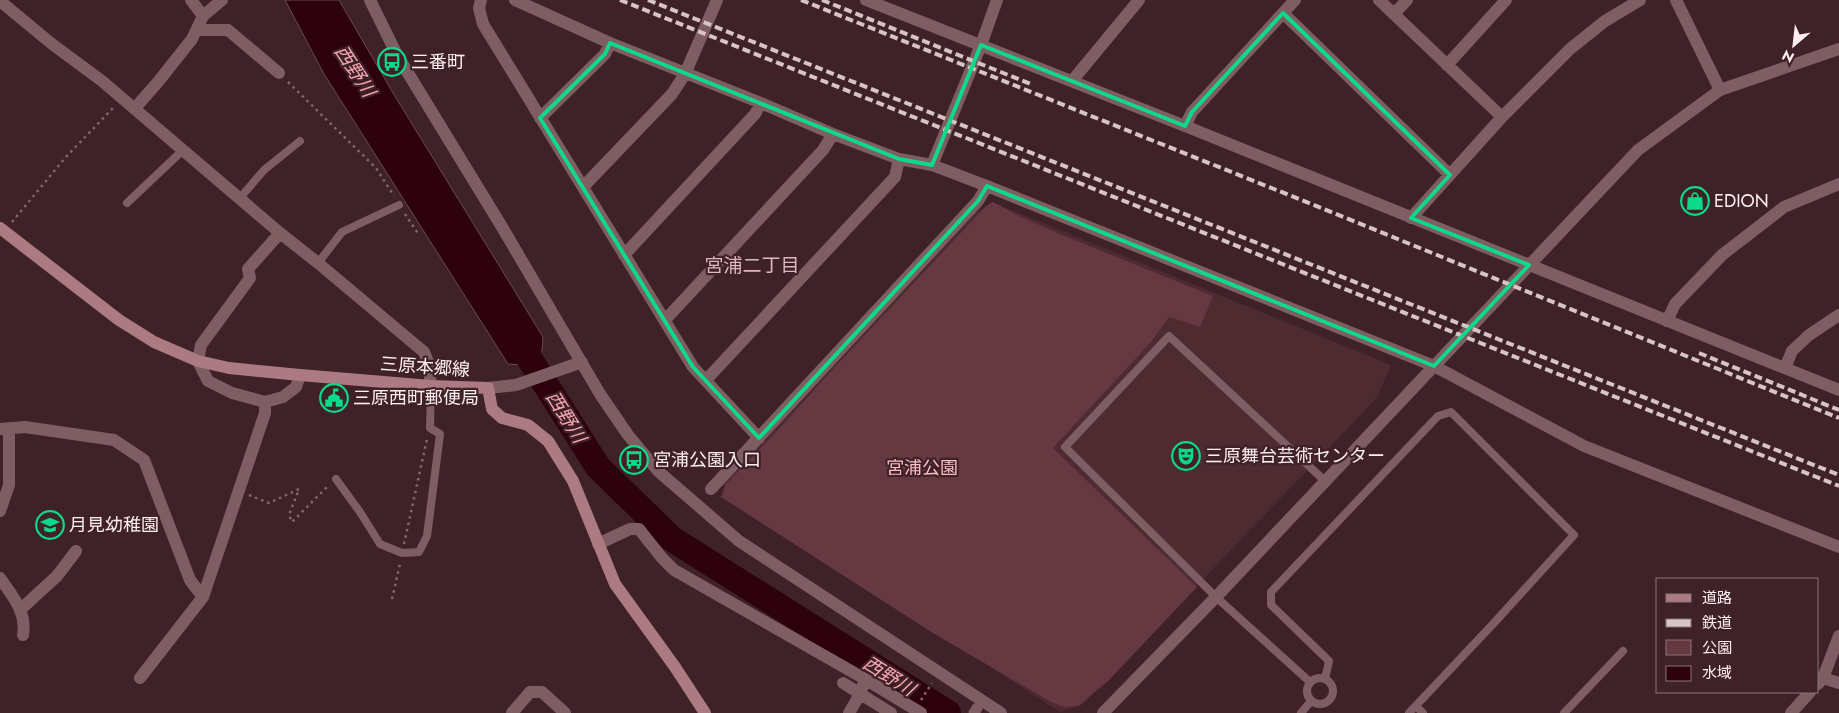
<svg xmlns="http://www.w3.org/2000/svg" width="1839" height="713" font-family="Jost,'Noto Sans JP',sans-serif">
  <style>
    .built { fill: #4e2a31 }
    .green { fill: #663942 }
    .water { fill: #2e010e; stroke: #6c4852 }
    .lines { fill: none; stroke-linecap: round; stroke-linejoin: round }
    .river { stroke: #2e010e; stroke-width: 26 }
    .path { stroke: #81686c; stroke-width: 2.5; stroke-dasharray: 2.5 4; stroke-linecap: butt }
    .service { stroke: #7e5e63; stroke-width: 8 }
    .pedestrian { stroke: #7e5e63; stroke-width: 11 }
    .minor { stroke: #7e5e63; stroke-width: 12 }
    .tertiary { stroke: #7e5e63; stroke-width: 12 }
    .secondary { stroke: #ac7a82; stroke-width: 12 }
    .rail { stroke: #d7c4c7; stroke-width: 4; stroke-dasharray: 8 4; stroke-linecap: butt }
    .marked { fill: none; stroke: #0dd98a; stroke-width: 4; stroke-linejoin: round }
    .labels { text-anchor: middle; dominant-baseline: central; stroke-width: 4.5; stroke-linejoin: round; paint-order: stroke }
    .poi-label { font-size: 18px; fill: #feeef0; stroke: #3f2227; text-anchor: start }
    .street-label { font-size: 18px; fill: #feeef0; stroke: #3f2227 }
    .park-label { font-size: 18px; fill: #fbbcc6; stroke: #3f2227 }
    .water-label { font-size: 19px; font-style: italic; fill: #f8a6b4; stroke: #3f2227 }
    .neighbourhood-label { font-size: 19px; fill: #deb8bd; stroke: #3f2227 }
  </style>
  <rect width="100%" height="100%" fill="#3f2227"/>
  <path class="built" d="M994,203L1391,365L1377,398L1082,705L1060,712L726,496L723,483L975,212Z"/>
  <path class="green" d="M993,202L1021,217L1060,234L1213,296L1200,327L1169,317L1151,342L1053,448L1197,587L1108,681L1078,706L1064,707L1051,702L933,633L721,497L726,484L779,429L833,369L986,206Z"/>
  <path class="water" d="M285,0H339L393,93L543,337L542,351L524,365L508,364L324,74Z"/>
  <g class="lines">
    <path class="river" d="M513,329L527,355L598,467L672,539L948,713"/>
    <path class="path" d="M288,82L376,168L394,196
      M405,214L419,235
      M12,222L65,158L113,108
      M249,495L269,503L299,489L289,515L292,522L329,485
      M404,544L427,439
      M392,599L400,564
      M921,700L932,683"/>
    <path class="service" d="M240,198L264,170L300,141
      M127,203L182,151
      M318,263L342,232L399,205
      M336,479L360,512L380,544L402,553L419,552L427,536L440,434L430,428L431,386
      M1307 691a13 13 0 1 1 26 0a13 13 0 1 1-26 0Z
      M1325,679L1329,661L1271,605V592L1438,416L1451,412L1574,535L1493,624L1409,713
      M1310,682L1216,597L1065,447L1169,336L1325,481
      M1416,706L1423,713
      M1301,713L1311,701
      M1564,713L1623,651"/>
    <path class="pedestrian" d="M974,713L977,708"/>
    <path class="minor" d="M191,0L203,16
      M481,0L479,8L483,24L693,367L759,438
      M515,0L610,43L761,103L833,134L899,159L932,165L987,186L1434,366L1584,446L1839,547
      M1379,0L1502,117
      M1676,0L1720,90
      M0,1L52,44L102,81L280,233L318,263L424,352L428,362L431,386
      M1283,13L1450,175
      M1394,14L1407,0
      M197,30H228L279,73
      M1447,65L1506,0
      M1072,81L1139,0
      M135,108L158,82L192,39L203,16L222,0
      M540,118L605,54L610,43
      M1185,126L1192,112L1295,0
      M932,165L981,45L997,0
      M583,187L672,94L685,74L717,0
      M1411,218L1502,117L1570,49L1605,21L1640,0
      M280,233L248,269L250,278L201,345L198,361L208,381L232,393L265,402L283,397L296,387L300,375
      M624,255L755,114L761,103
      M665,320L823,150L833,134
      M1667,321L1675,304L1722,255L1784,207L1839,184
      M1785,368L1792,351L1809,335L1839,315
      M706,380L895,177L899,159
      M0,429L25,427L114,440L144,460L190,580L203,597
      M711,489L978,201L987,186
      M0,511L9,485V428
      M598,544L630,529H639L662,558L674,570L865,679L860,694L849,713
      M0,578C13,597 27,612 23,635
      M21,609L57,576L76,551
      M140,678L203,597L265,413V402
      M1823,678L1839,683
      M865,679L921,713
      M843,683L891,713
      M1818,684L1823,678L1839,636
      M512,713L530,692H542L565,713
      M1791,713L1810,692"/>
    <path class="tertiary" d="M370,0L397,55L502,227L600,394L628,435L658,471L739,541L1001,713
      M866,0L1185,126L1839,390
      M488,388L516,385L582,362
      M1103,713L1216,597L1638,150L1720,90L1839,49"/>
    <path class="secondary" d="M0,228L119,320L154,342L198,361L229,368L300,375L431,386L488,388L492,409L502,418L528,425L548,441L573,481L615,584L675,667L705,713"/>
    <path class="rail" d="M620,0L1839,486
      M648,0L1839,475
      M801,0L1299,199L1839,418
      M822,0L1033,85
      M1699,353L1839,410"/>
  </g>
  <path class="marked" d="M1283,13L1450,175L1411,218L1529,265L1434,366L987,186L978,201L759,438L693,367L540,118L605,54L610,43L899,159L932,165L981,45L1185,126L1192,112Z"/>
  <defs>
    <symbol id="bus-ring" viewBox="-11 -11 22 22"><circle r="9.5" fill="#3f2227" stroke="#0dd98a" stroke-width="1.5"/><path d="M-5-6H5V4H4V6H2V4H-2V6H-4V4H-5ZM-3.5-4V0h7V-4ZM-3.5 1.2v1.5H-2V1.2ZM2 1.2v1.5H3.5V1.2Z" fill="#0dd98a"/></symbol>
    <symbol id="shop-ring" viewBox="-11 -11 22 22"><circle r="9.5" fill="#3f2227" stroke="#0dd98a" stroke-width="1.5"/><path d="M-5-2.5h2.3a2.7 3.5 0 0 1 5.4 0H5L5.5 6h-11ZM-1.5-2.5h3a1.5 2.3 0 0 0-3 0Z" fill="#0dd98a"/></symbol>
    <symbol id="civic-ring" viewBox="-11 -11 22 22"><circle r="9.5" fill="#3f2227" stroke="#0dd98a" stroke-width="1.5"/><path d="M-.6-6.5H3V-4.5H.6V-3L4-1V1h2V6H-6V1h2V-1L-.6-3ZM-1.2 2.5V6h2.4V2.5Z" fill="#0dd98a"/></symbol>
    <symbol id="theatre-ring" viewBox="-11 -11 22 22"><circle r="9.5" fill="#3f2227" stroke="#0dd98a" stroke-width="1.5"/><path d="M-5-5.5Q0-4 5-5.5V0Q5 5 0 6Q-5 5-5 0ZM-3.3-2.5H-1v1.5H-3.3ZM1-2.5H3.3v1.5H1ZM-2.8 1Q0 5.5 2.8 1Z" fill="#0dd98a"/></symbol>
    <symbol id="school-ring" viewBox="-11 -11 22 22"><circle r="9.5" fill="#3f2227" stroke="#0dd98a" stroke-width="1.5"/><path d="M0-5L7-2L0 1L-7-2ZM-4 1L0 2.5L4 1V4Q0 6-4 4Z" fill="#0dd98a"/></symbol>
  </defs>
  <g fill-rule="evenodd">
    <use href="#bus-ring" x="376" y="46" width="32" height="32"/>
    <use href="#shop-ring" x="1679" y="185" width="32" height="32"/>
    <use href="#civic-ring" x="318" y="382" width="32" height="32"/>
    <use href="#theatre-ring" x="1170" y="440" width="32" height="32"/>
    <use href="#bus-ring" x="618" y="444" width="32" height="32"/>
    <use href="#school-ring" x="34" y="509" width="32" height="32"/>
  </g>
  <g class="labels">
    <g class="poi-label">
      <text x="411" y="62">三番町</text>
      <text x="1714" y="201">EDION</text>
      <text x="353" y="398">三原西町郵便局</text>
      <text x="1205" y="456">三原舞台芸術センター</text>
      <text x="653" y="460">宮浦公園入口</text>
      <text x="69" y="525">月見幼稚園</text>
    </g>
    <g class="street-label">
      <text transform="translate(425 367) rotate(4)">三原本郷線</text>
    </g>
    <g class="park-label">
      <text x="922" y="468">宮浦公園</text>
    </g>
    <g class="water-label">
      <text transform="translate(355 71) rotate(57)">西野川</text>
      <text transform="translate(566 417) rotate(58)">西野川</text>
      <text transform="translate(889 676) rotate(32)">西野川</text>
    </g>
    <g class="neighbourhood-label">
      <text x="752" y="265">宮浦二丁目</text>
    </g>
  </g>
  <rect x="1656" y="578" width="162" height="115" fill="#3f2227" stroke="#8b7477"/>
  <rect x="1666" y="594" width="25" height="8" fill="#ac7a82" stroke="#8b7477"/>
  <text x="1702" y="603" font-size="15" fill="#feeef0">道路</text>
  <rect x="1666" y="619" width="25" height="8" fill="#d7c4c7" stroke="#8b7477"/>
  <text x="1702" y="628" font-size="15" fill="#feeef0">鉄道</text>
  <rect x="1666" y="640" width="25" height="15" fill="#663942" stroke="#8b7477"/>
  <text x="1702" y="653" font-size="15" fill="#feeef0">公園</text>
  <rect x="1666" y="666" width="25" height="15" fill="#2e010e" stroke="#8b7477"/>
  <text x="1702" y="678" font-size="15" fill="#feeef0">水域</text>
  <g transform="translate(1794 45) rotate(208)" stroke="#3f2227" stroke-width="4" paint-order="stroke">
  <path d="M0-4L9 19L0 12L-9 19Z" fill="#feeef0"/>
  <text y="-8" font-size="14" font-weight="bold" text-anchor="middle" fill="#feeef0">N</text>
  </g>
</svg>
